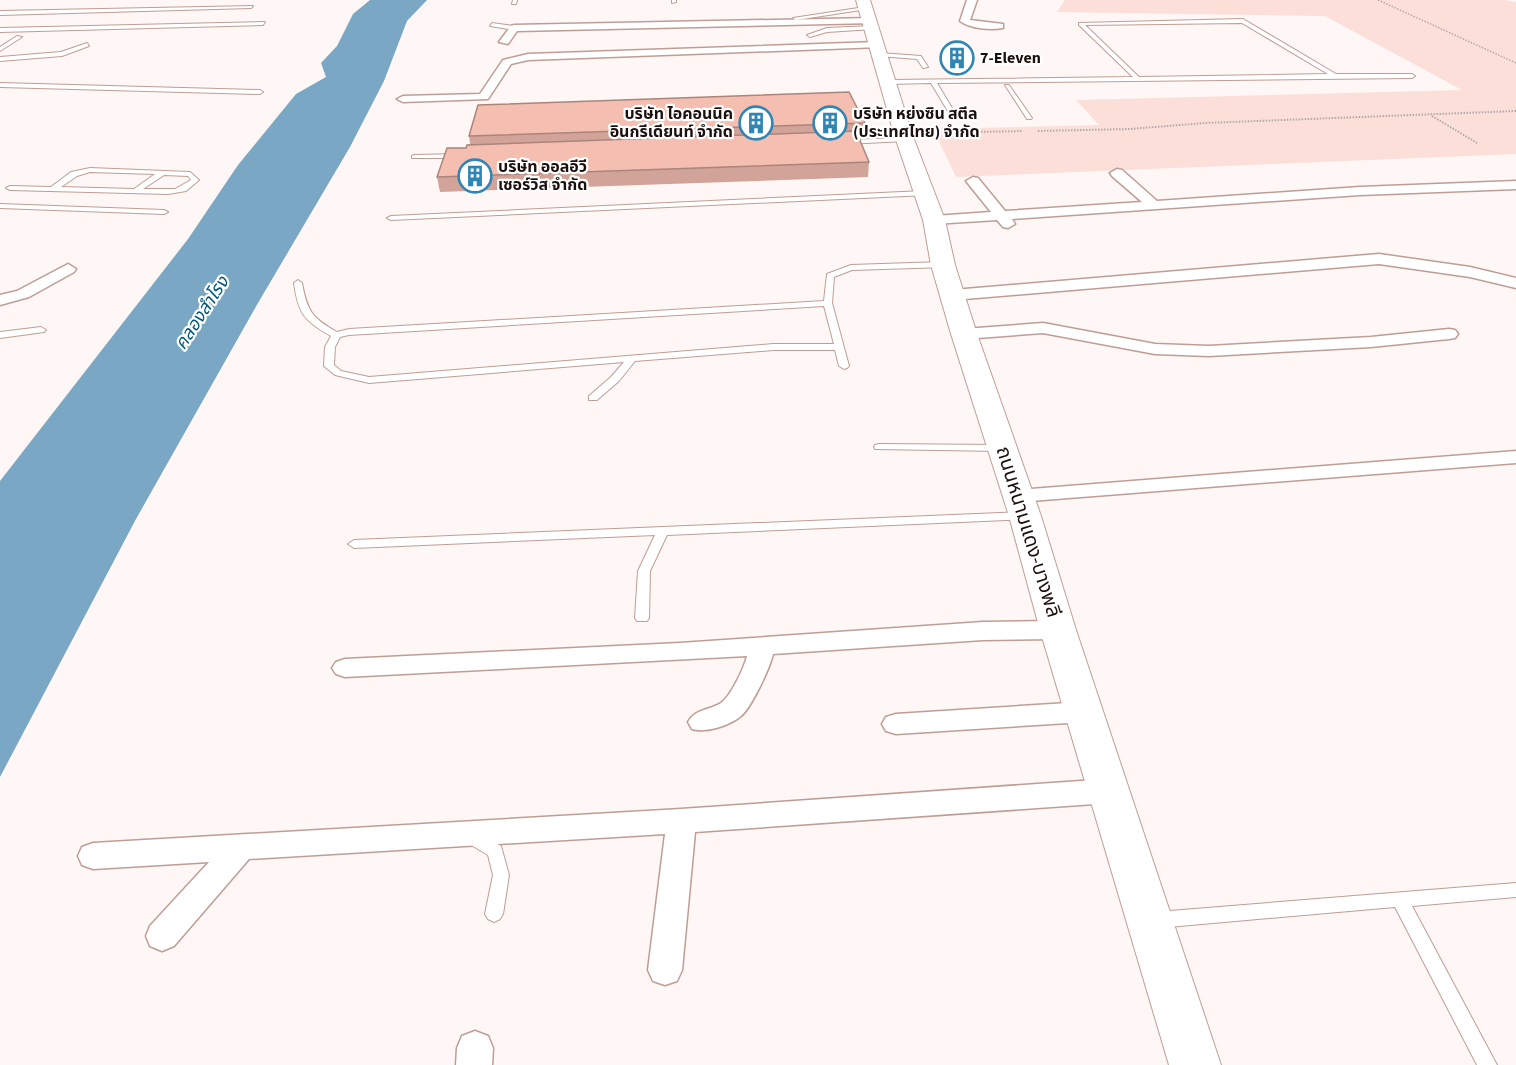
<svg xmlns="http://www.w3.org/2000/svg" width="1516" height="1065" font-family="'Source Sans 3','Noto Sans Thai',sans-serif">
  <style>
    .green { fill: #fcdfd8 }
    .water { fill: #79a7c4 }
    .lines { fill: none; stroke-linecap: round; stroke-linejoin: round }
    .lane-casing { stroke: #bf9d95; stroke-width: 2 }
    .street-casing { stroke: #bf9d95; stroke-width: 3 }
    .secondary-casing { stroke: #bf9d95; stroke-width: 2 }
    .path-far1 { stroke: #b3aaa8; stroke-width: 1.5; stroke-dasharray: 1.5 1.5; stroke-linecap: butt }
    .path { stroke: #b3aaa8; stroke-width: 2; stroke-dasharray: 1.5 1.5; stroke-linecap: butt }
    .lane { fill: #fff; fill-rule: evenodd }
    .street { fill: #fff; fill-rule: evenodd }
    .secondary { fill: #fff; fill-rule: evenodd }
    .wall { fill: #d2a398 }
    .building { fill: #f4beb1; stroke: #ab857c; stroke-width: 1.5 }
    .labels { text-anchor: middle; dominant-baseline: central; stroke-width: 4.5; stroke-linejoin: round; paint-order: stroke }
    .far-poi-label { font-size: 16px; font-weight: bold; fill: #1c100d; stroke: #fff; text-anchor: start }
    .far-water-label { font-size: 18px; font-style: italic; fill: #00577e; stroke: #fff }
    .street-label { font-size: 20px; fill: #1c100d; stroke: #fff }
  </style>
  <rect width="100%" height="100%" fill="#fff7f5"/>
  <path class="green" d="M1065,0H1505L1516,2V154L956,177L933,129L1099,125L1076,100L1462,90L1325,16L1057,12Z"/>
  <path class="water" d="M370,0H427L407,21L384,81L350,147L258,303L136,519L0,777V481L188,239L238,165L296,94L326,77L321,63L337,46L353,14Z"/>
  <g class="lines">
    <defs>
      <path id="lane" d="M513,0H517L516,4H512Z
        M672,0H676V2L672,3Z
        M253,6L251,8L0,15V11Z
        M865,7L867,9L796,20L793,18Z
        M1243,19L1336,74H1412L1415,76L1412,78L937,83L955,113L952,115L949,113L931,83L888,84L885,82L888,80L1133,77L1079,25V23ZM1242,23L1328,74L1139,77L1085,25Z
        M265,22L263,25L0,32V28Z
        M492,23L514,26L517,28L514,30L490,26Z
        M872,26L874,29L827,32L810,37L807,35L827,28Z
        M17,36L22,37L0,51V47Z
        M87,43L89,46L62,56L0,61V57L61,52Z
        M880,53L921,56L928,67L923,68L917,59L878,56Z
        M0,83L260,90L263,92L260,94L0,87Z
        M1005,85H1009L1032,118L1031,119H1027Z
        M907,138V140L905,141L846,144L843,142L846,140Z
        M414,155L460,154L463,156L460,158H412V156Z
        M90,168L190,172L199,180L186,191L168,194L10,190L6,188L10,186L51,187L71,172ZM90,172L155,174L134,189L61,187L77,176ZM164,175L188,176L191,180L175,189H143Z
        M924,191L928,193L927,195L391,220L387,218L391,216Z
        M0,204L164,210L168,212L164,214L0,208Z
        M943,262L946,263V267L852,270L834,277L832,303L849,366L847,368L844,369L839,366L835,350H773L635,361L619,381L597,400H589V396L611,377L624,362L369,383L335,375L324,366L325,347L331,336C304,321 298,313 294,283L298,280L302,283C307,311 312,318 337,332L349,329L824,301L827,274L851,265ZM824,306L834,344H773L369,377L341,371L334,365L335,347L340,337L349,335Z
        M41,327L46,330L44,332L0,338V332Z
        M879,444L1001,445L1006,448L1001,451L875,449L874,447L875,445Z
        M1024,512L1028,513L1030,516L1028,519L667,535L650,571L649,618L647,621H637L635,618L638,571L655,535L354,548L348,544L354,540Z
        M472,830L501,846L509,875L503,914L500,919L494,922L488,919L485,914L493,875L488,855L466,842L464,837L466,832Z
        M1516,883V897L1412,906L1497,1065H1477L1395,907L1157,928L1151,925L1148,920L1151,915L1157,912Z"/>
      <path id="street" d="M967,0H977L970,20L1003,24V28C991,30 971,29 960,21Z
        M871,18L874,19V23L517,31L508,44L499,42L511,26L514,25Z
        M877,42L882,45L881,47L528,60L511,64L488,99L403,102L397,99L403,96L480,94L503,60L528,54Z
        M1117,169L1122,170L1157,201L1360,187L1516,181V189L1360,195L1012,219L1015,224L1008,228L1003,227L997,220L934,224L927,220L934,216L991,212L966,181L973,177L978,178L1005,211L1142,202L1112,176L1110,173Z
        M1379,254L1470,267L1516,278V288L1470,277L1379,264L953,300L945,295L953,290Z
        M68,264L76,269L74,272L29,297L0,305V295L17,291Z
        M1043,323L1155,344L1209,346L1371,337L1449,329L1455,330L1458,334L1455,338L1449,339L1371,347L1209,356L1155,354L1043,333L964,339L958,338L955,334L958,330L964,329Z
        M1516,451V463L1018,502L1010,501L1007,496L1010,491L1018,490Z
        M1058,621L1067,624L1070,630L1067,636L1058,639L983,640L773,654C770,668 751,708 741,716C729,726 706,733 692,729L688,722C695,709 710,710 721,703C731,696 744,668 747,656L345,677L336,674L332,668L336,662L345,659L680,643L983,622Z
        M1084,702L1094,705L1098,712L1094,719L1084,722L896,734L886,731L882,724L886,717L896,714Z
        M1109,779L1119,783L1124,791L1119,799L1109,803L695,832L682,970L677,981L665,985L653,981L648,970L665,834L249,859L174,946L162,951L150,946L146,936L150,926L209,862L93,869L82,865L78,856L82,847L93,843L681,809Z
        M475,1031L488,1036L493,1048L492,1065H456L457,1048L462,1036Z"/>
      <path id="secondary" d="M856,0H870L912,134L945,220L955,265L977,334L1041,516L1076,630L1221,1065H1169L1040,630L1009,516L951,334L931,265L923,220L894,134Z"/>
    </defs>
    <use href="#lane" class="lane-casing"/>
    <use href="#street" class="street-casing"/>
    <use href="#secondary" class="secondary-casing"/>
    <path class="path-far1" d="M1378,0L1516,63"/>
    <path class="path" d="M1432,116L1477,143
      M1038,131L1130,129L1205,123L1516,111
      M927,133L1022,131"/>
    <use href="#lane" class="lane"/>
    <use href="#street" class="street"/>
    <use href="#secondary" class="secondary"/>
  </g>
  <path class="wall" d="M865,123L864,137H859L869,162L868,177L440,192L437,177L470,144L469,136Z"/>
  <path class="building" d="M849,92L865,123L469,136L478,105Z
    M856,131L869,162L437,177L447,148H466L467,145Z"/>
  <defs>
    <symbol id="building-ring" viewBox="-11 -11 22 22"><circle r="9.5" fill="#fff" stroke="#2f85b4" stroke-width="1.5"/><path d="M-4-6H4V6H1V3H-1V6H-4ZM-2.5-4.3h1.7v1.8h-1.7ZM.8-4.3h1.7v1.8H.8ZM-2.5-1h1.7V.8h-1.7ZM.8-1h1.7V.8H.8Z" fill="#2f85b4"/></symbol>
  </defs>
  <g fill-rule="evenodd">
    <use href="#building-ring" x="938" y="39" width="38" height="38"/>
    <use href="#building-ring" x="737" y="104" width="38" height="38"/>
    <use href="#building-ring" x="811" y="104" width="38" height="38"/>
    <use href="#building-ring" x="456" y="157" width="38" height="38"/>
  </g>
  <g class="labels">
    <g class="far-poi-label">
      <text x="980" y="58">7-Eleven</text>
      <text x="733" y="114" text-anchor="end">บริษัท ไอคอนนิค<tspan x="733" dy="18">อินกรีเดียนท์ จำกัด</tspan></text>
      <text x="853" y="114">บริษัท หย่งซิน สตีล<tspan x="853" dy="18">(ประเทศไทย) จํากัด</tspan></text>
      <text x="498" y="167">บริษัท ออลอีวี<tspan x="498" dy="18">เซอร์วิส จำกัด</tspan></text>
    </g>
    <g class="far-water-label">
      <text transform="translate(202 313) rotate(-57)">คลองสำโรง</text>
    </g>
    <g class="street-label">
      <text transform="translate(1028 532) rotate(73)">ถนนหนามแดง-บางพลี</text>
    </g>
  </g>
</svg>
